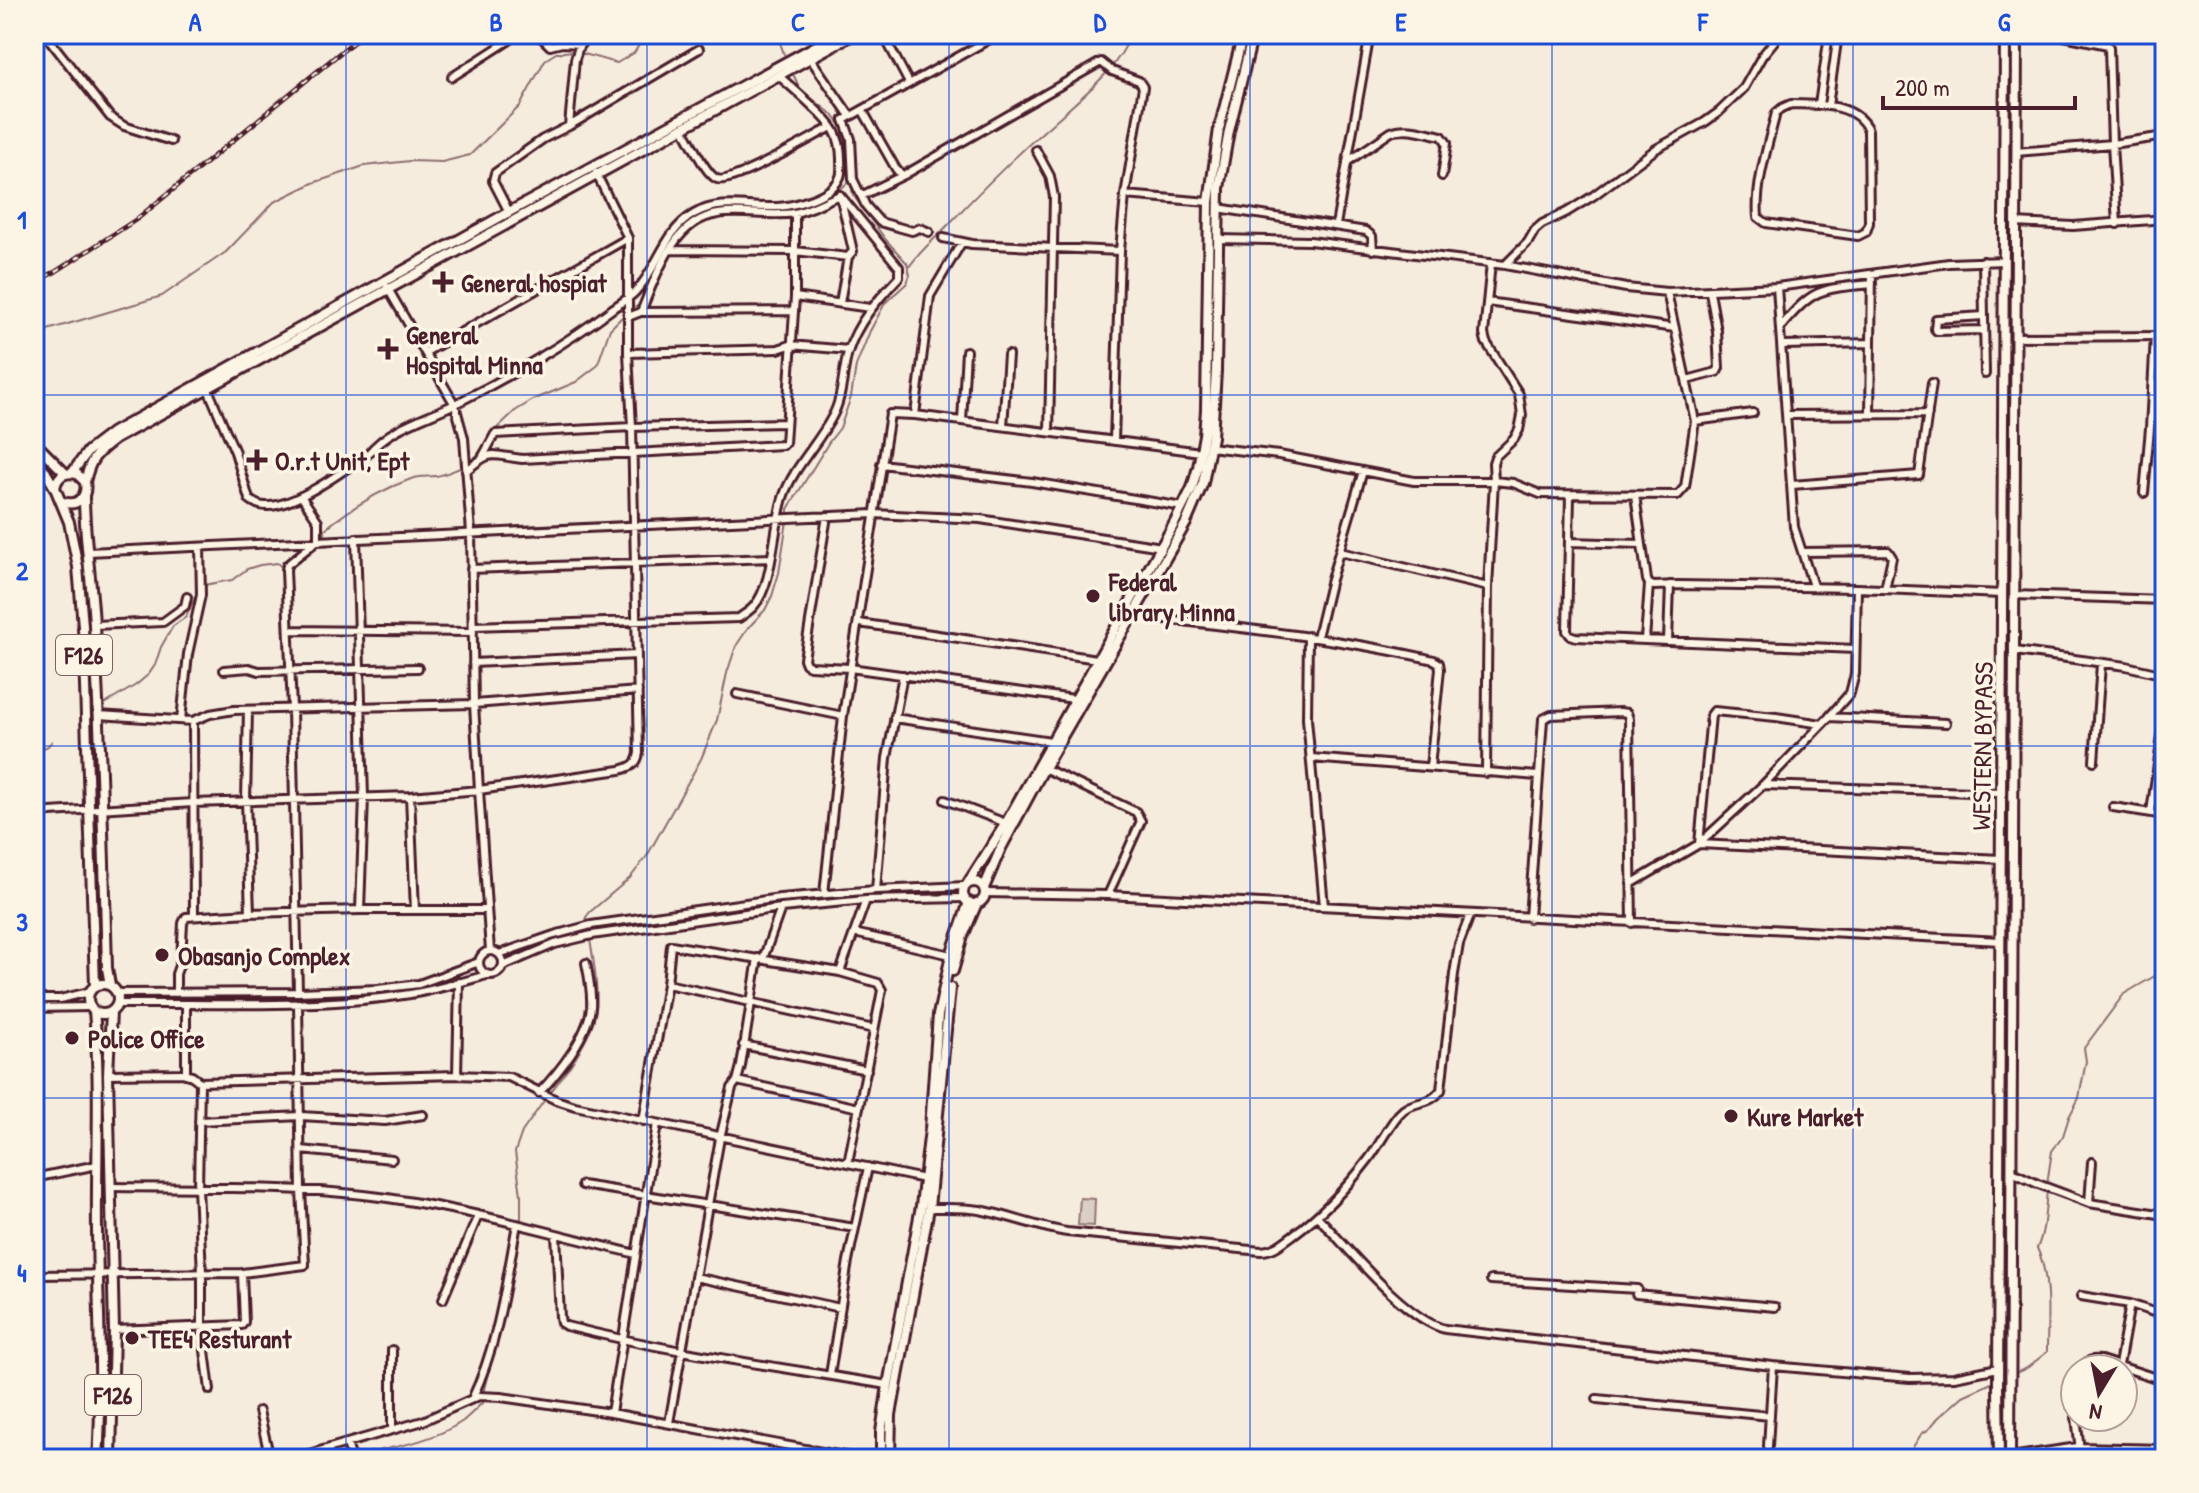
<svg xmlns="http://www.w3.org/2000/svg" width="2199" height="1493" font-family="'Patrick Hand',sans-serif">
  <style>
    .pitch { fill: #dbcec4; stroke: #927678; stroke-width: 2 }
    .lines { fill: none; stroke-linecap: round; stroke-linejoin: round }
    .stream { stroke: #8c6e70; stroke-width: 2 }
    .minor-casing { stroke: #4a1f2b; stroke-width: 12 }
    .major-casing { stroke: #4a1f2b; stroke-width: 14 }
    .minor { stroke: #fcf5e5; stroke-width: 6 }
    .major { stroke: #fcf5e5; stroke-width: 8 }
    .rail-casing { stroke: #4a1f2b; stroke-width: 5 }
    .rail { stroke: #fcf5e5; stroke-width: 2; stroke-dasharray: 6; stroke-linecap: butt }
    .grid { fill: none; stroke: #1d4ed8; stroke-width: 2; stroke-opacity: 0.55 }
    .poi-dot { fill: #4a1f2b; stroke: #fcf5e5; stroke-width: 3 }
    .labels { text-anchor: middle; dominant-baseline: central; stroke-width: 7; stroke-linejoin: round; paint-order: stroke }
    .shield { fill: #fcf5e5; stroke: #7f5f63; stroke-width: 2 }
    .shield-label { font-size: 24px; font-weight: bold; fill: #4a1f2b }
    .poi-label { font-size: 26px; font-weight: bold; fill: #4a1f2b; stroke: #fcf5e5; text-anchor: start }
    .street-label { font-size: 26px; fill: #4a1f2b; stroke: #fcf5e5 }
    .neatline { fill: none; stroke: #1d4ed8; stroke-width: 3 }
    .grid-label { font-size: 26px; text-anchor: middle; font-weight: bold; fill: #1d4ed8 }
  </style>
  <rect width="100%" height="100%" fill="#f5ecde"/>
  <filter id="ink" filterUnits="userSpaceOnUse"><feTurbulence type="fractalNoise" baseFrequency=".0125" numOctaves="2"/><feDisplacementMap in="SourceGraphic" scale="16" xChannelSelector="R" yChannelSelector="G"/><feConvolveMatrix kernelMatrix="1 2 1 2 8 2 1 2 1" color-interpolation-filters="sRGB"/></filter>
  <g filter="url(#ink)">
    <path class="pitch" d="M1080,1198L1095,1199L1094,1226L1078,1225Z"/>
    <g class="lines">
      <path class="stream" d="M777,34L784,54
        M833,195L850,181
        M784,211L805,207
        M674,238C687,222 701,213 722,211
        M909,267C920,251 934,240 947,226C981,190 1016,155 1054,122C1081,97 1118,70 1131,34
        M632,309L639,305L655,272
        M34,334L162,296L226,252L274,202L313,183L364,166L410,161L442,162L470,155L520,106L545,60L556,53L573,51L617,63L634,53L646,34
        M473,461L494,431L515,411L533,400L576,382L597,366L610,329L626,313
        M788,514V509L829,442L840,428L851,397L856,366L870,331L885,303L907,283L910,275L907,263L886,240L853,195L842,127L833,115L800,89L794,76
        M325,535V529C351,508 380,490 411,479C420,476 427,477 436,476C444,475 452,471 460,468
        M204,585L232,580L247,569L260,565L277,563L283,568
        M105,704L136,685L149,674L155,665L161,647L173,626L186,617L199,588
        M34,752L48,746L52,741
        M587,922L586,917L590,912L630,878L647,856L701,759L717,720L727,673L736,646L748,628L765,610L772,596L779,573L787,521
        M550,1093C568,1069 591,1040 596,1010C599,986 592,952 588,928
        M2047,1184L2052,1151L2063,1136L2069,1117L2079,1098L2086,1061L2084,1048L2124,994L2165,970
        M521,1222V1195L515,1152L522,1132L546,1098
        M2013,1374L2027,1368L2047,1352C2047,1320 2051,1277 2037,1248C2045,1232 2045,1209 2047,1190
        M483,1393L509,1291L521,1228
        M339,1459C379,1449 428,1445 463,1421C469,1416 476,1409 482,1403V1400
        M1915,1459L1913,1447L1922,1433L1928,1430L1938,1418L1963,1396L1996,1381"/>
      <defs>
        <path id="minor" d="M45,34L110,117L124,126L171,141
          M538,34L550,46L562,43L581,44
          M883,34L909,83
          M2054,34L2108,45L2109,47L2112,144L2117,224
          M810,58L850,116
          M452,77L519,34
          M1791,104C1818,105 1855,102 1868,130L1869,223L1866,232L1858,236L1766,223L1758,217C1755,185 1768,145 1776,113L1782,108Z
          M1819,105L1829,34
          M1828,106L1838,34
          M863,111L896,169L902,176
          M569,126L575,59L583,34
          M682,127C690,139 705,174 717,179C732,185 813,136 832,127
          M1036,150L1050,176L1054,197L1049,432
          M2016,152L2112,144L2165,136
          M1347,162L1391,132C1407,125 1426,133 1442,136L1447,143L1442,176
          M1125,195L1209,202
          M861,196L906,174L1101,62L1112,71L1139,81L1143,87L1125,195L1120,251L1114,441
          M1218,208L1366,231L1372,236L1373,250
          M509,212L493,181L495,173L543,139L569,126L699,49
          M2016,223L2073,226L2165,219
          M1336,225L1370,34
          M929,232L920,228L912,231L880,222L866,206L853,179L851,139L844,120L999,34
          M943,238L972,244L1120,251
          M1218,239L1310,241L1505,265L1626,288L1667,292L1777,287L1949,263L2004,261
          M671,250L795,251L848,257
          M1983,261L1985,374
          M1505,265L1528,242L1535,230L1542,224L1567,212L1593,196L1656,149L1705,122L1719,112L1744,88L1762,56L1780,34
          M387,287L455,405L464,438L471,533L474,704L479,790L490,951
          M1777,287L1794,527L1813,586
          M795,297L870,308
          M1487,302L1675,328
          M840,303L848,257L853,251L840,195
          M641,312C656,276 673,220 718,214C743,210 769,217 794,213C811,210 824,201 840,195
          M1984,316L1936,319L1935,329L1937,331L1984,330
          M628,317L641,312L794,311
          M1781,327C1813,287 1822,289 1872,284
          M2016,337L2165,336
          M1783,345L1871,343
          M426,352L628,238
          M628,353L778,349L790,345L849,350
          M1687,380L1717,372L1719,368L1717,331L1710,292
          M208,389L235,452L249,499C255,504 259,506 266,506C294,508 346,469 369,453C391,426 427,418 457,403C508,378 567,343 612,309C620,303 630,298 636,291C659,267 663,232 694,214C720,199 748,208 777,207C794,206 833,196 840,177C842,172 841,165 841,159C841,149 839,139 834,130C825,115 793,89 778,75
          M1870,414L1872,274
          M915,415L930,296L962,242
          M1787,415L1928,414
          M962,421L966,351
          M1695,421L1753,413
          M1003,426L1008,355
          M1209,447L1279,455L1414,481H1494L1513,483L1540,494L1678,495L1685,487L1695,421L1667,292
          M483,456L495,434L632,427L785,423
          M881,464L1032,482L1183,507
          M466,471C492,449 490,455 522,459L783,445L785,443L795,297V213
          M1792,485L1919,475L1932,383
          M2144,493L2150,428L2155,336
          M1570,495L1567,631L1570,635L1576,637L1855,649
          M1635,495L1647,580L1649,584L1654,586L1678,585L1857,588L2003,594
          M827,516L804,659L806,664L810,666L850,668L1074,699
          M356,538L364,797L360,910
          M1569,542L1641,544
          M88,552L874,514L980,519L1162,547
          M1340,552L1488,587
          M1802,552L1888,551L1892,557L1885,589
          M471,569L771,558
          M2015,595L2165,600
          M1131,615C1233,627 1334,637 1434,660L1439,663L1440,669L1430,767
          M859,623L1097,659
          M94,625L163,622L185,606L187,597
          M473,626L739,618C744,614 750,611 754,606C774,584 773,526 784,495C794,467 818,444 832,417C843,398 842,374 848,352C857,323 878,299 899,277V267L840,195
          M289,630L473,632
          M1308,636L1307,719L1324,906
          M1317,637L1330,583L1363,471
          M1645,640L1649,584
          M1668,641L1670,585
          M2015,651L2126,666L2165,675
          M473,663L637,655
          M224,670L249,668L259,671L418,668
          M737,694L843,716
          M248,710L246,801L250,913
          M98,715L193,721L210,714L234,710L474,704L638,691
          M1830,717L1946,723
          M894,718L1051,741
          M181,720L188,654L201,595L200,547
          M193,721L194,916
          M1822,724L1776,717L1714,711L1711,715L1699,844L2001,859
          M1311,758L1538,776
          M2094,761L2101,664
          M1044,768L1136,812L1141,821L1108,895
          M1486,773L1488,587L1494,481L1493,463L1495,457L1514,439L1519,430L1522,415L1519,394L1486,342L1484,334L1491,263
          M1763,785L2002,793
          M410,796L415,910
          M945,800L1006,823
          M2113,807L2165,815
          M2151,812L2165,715
          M34,813L193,803L410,796L479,790L620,770C631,767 637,765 639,753L632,427L628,353V238L596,173
          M1631,884L1699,844L1763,785L1829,717L1850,693L1855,674L1857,588
          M876,890L887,758L903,675
          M985,893L1108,895L2001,941
          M824,894L843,716L890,414L915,415L1201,452
          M1529,918L1543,719L1551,715L1620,712L1627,713L1629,719L1632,923
          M854,933L951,955
          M479 963a12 12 0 1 1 24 0a12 12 0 1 1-24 0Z
          M499,954L554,935L591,925L780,898L876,890L965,886
          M763,959L781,908
          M503,966L555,944L592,935L781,908L866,900L965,898
          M34,972L35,999
          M840,972L866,900
          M667,984L874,1029
          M298,992L292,709L286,570L287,565L318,540V521L301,496
          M117,993L298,992L378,989L419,984L479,962
          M176,993V974L181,960L183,923L186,917L250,913L360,910H486
          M34,999H60L89,992
          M117,1004C212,1003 317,1009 410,994C436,990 462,982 487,975
          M186,1004V1074
          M34,1008L90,1007
          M743,1045L867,1070
          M108,1074L182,1073L192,1076L200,1082L457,1075L509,1077L556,1100L575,1106L924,1179
          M457,1075L459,982
          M737,1081L859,1108
          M200,1082L198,1188L202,1273V1327L210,1390
          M539,1093C559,1072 588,1036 591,1007C592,993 589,977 586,963
          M199,1121L301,1116L385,1121L423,1115
          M643,1121L667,984L671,945L840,972L878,983L882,990L848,1163
          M301,1150L392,1159
          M2012,1172L2038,1184L2089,1203L2165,1215
          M34,1178L97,1165
          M582,1185L855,1228
          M111,1187C188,1188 267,1186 343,1193C441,1201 542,1231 636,1254
          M2089,1203L2092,1162
          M929,1208C946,1208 963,1207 980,1210C1010,1216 1037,1227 1067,1232L1261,1251C1274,1251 1283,1242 1293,1235C1323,1213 1345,1190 1368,1160C1379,1146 1387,1128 1399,1114C1412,1099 1429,1107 1441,1090L1454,974L1459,944L1470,915
          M1318,1217C1347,1247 1406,1320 1445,1329L1773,1366L1910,1378L1954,1377L1998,1368
          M556,1234L560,1317L561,1323L566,1326C672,1353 780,1367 888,1385
          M34,1275L242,1273L305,1265L301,1190L298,1003
          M695,1277L840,1308
          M1491,1280L1637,1289
          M1636,1294L1775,1307
          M2081,1296L2130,1304L2165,1316
          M443,1299L478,1216
          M114,1330L242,1325L244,1322L242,1273
          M2119,1365L2130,1304
          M2082,1369C2086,1360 2092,1359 2101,1360L2165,1381
          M830,1375L848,1261L868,1167
          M472,1399C498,1345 506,1283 517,1224
          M1597,1399L1770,1416
          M259,1411L270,1459
          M611,1413L657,1124
          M2076,1417L2081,1459
          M669,1423L720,1138L732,1088L737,1081L741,1066L758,958
          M392,1430V1350
          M347,1444L352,1459
          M1768,1446L1773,1366
          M2010,1457L2078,1447L2165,1449
          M292,1459L423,1421L479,1396L501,1397L611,1413L860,1459"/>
        <path id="major" d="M34,442L65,473
          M34,457L45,471L55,488
          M72,473L88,451L113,432L509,212L838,34
          M85,482C90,459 96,453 115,439L854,34
          M84,496C84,539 92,582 94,625C101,739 104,853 107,968L110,985
          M61,501C76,508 88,498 85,482L77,474C65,471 57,476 55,488L69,522L78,567L83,626L95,985
          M963 893a11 11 0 1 1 22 0a11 11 0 1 1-22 0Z
          M968,883L1006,823L1174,524L1192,488L1198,467L1204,435L1206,410L1209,202L1219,129L1243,34
          M984,888L1001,848L1044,768L1186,523L1203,483L1212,437L1216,371L1219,188L1229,131L1253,34
          M953,971L963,936L977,903
          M88 999a15 15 0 1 1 30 0a15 15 0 1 1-30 0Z
          M94,1011C101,1084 96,1159 97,1232C98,1308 103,1383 98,1459
          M111,1012L108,1074L114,1330L111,1459
          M881,1459V1432L888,1385L921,1206L930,1129L938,1015L951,955L969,902
          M890,1459L891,1415L929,1208L950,988
          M1999,1459L1998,1386L2005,34
          M2010,1459L2017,34"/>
      </defs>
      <use href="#minor" class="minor-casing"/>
      <use href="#major" class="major-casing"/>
      <use href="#minor" class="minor"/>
      <use href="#major" class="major"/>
      <defs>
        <path id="rail" d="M34,282L55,272L137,219L363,34"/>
      </defs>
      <use href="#rail" class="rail-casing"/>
      <use href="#rail" class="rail"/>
    </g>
  </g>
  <path class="grid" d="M346,34V1459M647,34V1459M949,34V1459M1250,34V1459M1552,34V1459M1853,34V1459M34,395H2165M34,746H2165M34,1098H2165"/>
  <g class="poi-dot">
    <path d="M439 270h8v8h8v8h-8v8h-8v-8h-8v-8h8z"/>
    <path d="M384 337h8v8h8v8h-8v8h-8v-8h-8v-8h8z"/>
    <path d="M253 448h8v8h8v8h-8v8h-8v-8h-8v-8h8z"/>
    <circle cx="1093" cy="596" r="8"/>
    <circle cx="162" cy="955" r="8"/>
    <circle cx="72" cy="1038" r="8"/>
    <circle cx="1731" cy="1116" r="8"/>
    <circle cx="132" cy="1338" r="8"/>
  </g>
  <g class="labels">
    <g class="shield">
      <rect x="56" y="635" width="56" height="40" rx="6"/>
      <rect x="85" y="1375" width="56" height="40" rx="6"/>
    </g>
    <g class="shield-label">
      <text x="84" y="655">F126</text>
      <text x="113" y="1395">F126</text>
    </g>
    <g class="poi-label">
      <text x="461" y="282">General hospiat</text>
      <text x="406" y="334">General<tspan x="406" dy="30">Hospital Minna</tspan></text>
      <text x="275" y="460">O.r.t Unit, Ept</text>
      <text x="1109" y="581">Federal<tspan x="1109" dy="30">library Minna</tspan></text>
      <text x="178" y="955">Obasanjo Complex</text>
      <text x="88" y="1038">Police Office</text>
      <text x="1747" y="1116">Kure Market</text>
      <text x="148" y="1338">TEE4 Resturant</text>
    </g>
    <g class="street-label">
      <text transform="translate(1982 746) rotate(-89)">WESTERN BYPASS</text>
    </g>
  </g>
  <rect width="2199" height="1493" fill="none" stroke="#fcf5e5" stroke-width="88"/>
  <g transform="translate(2099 1393) rotate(190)"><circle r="38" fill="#fcf5e5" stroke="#b59f9b" stroke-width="2"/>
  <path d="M0-6L14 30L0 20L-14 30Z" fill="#4a1f2b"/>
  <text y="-12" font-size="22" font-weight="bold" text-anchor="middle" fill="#4a1f2b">N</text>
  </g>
  <path d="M1883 96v12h192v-12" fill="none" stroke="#4a1f2b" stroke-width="4"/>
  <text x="1895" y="96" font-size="24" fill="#4a1f2b" stroke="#fcf5e5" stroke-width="6" paint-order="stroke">200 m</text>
  <rect x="44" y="44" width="2111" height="1405" class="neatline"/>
  <g class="grid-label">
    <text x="195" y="31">A</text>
    <text x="496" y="31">B</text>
    <text x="798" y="31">C</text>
    <text x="1100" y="31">D</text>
    <text x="1401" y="31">E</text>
    <text x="1703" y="31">F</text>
    <text x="2004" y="31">G</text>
    <text x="22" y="229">1</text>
    <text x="22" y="580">2</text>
    <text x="22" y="931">3</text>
    <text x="22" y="1282">4</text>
  </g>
</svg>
